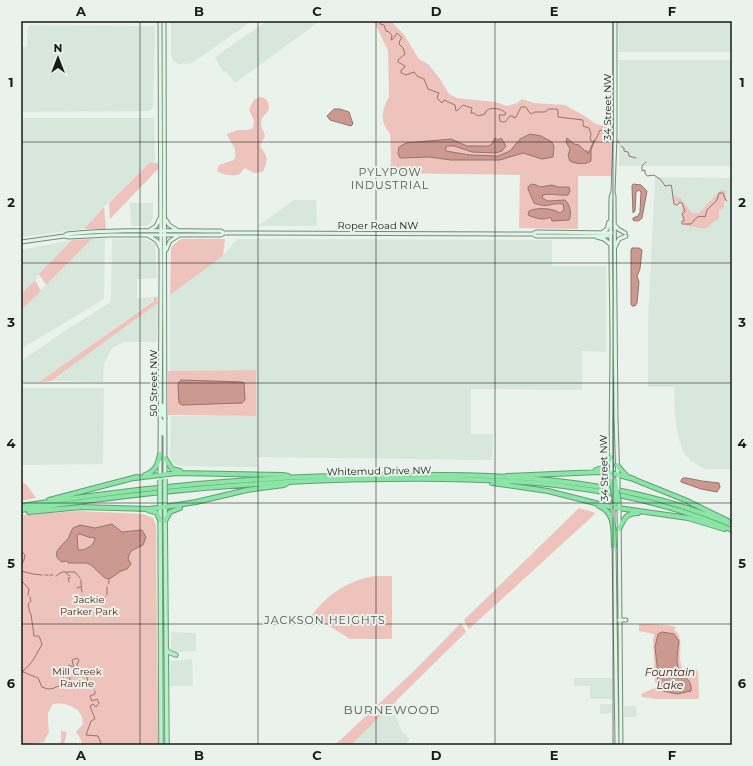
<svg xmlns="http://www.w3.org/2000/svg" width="753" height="766" font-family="Montserrat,sans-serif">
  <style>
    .built { fill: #d8e7dc }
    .green { fill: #eec3bb }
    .water { fill: #cc9990; stroke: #96736c; fill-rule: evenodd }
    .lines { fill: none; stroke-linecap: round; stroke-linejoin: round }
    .stream { stroke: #96736c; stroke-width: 1 }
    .secondary-casing { stroke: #7e8580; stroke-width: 5 }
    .primary-casing { stroke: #629e75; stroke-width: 5.5 }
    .motorway-casing { stroke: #629e75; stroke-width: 6 }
    .secondary { stroke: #dcf7e4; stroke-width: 3 }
    .primary { stroke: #b9efca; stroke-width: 3.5 }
    .motorway { stroke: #8ae5a6; stroke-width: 4 }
    .secondary-bridge-casing { stroke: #7e8580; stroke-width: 5; stroke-linecap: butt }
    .primary-bridge-casing { stroke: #629e75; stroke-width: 5.5; stroke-linecap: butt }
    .motorway-bridge-casing { stroke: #629e75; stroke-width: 6; stroke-linecap: butt }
    .secondary-bridge { stroke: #dcf7e4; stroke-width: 3 }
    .primary-bridge { stroke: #b9efca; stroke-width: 3.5 }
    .motorway-bridge { stroke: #8ae5a6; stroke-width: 4 }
    .grid { fill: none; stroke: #181b19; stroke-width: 1; stroke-opacity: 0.55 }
    .labels { text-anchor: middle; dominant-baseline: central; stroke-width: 4; stroke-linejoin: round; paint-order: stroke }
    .street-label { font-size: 10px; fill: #181b19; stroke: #eaf2ec }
    .park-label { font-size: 10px; fill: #62231c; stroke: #eaf2ec }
    .neighbourhood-label { font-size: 11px; letter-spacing: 1px; fill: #525853; stroke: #eaf2ec }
    .water-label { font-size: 11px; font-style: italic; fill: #53150f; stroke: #eaf2ec }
    .quarter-label { font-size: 12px; letter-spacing: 1px; fill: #525853; stroke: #eaf2ec }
    .neatline { fill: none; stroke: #181b19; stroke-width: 1.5 }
    .grid-label { font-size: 13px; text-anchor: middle; font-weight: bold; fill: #181b19 }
  </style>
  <rect width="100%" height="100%" fill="#eaf2ec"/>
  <path class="built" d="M171,21H252L192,63L185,64H179L174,62L171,55Z
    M267,21H320L235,83L226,71L223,72L215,57Z
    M618,21H732V52H619Z
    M31,25L155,26L153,108L149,111L21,112V47H25L27,45L28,27Z
    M619,60H732V166H619Z
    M21,118H154L155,163H149L104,207L84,229L21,237Z
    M655,177L732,178V469H705L691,461L683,452L678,436L675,417L674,387H648V319Z
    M294,200H316L317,226H258Z
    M130,203H153V216L151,223L147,226H131Z
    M92,239H105L104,299L21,349V310Z
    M112,239H145L155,244L157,278L137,279V298L154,297V300L39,382H21V361L66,330L108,304L111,299Z
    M237,239L552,240V266H606V352L582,351V390L471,389V434H493L492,460L257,457V467L178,466L172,462L170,457L171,416H256V370L170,371V295L223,256Z
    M72,240L35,280L21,294V250Z
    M158,303L157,340L155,342H124L112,348L104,364L103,382L51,381Z
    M21,388H104L103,464L21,465Z
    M171,632L196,633V651L174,652L171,649Z
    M192,659L193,686H169L170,661Z
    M574,678H612V699H590V686H574Z
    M397,699L396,716L401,730L410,739L404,745H351Z
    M600,704H612V713L600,714Z
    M624,706H636L637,717H624Z"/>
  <path class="green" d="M374,21H391L405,36L418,58L429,65L440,79L449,94L457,98L495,102L507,106L517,103L522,99L534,103L566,105C572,110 577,111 583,115C594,121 599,131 612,122L613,176H578V229L519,228L520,175L390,173L391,159L390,133C379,122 382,109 389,97L388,51Z
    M259,97C263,97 265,98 267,101C274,112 260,114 261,124C261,128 264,131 265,136L260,146C268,157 268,159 263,172L254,173L245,168C244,169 240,173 240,174C234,177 222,175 217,171L219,165L234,160C239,148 230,143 227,134L238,130H247L253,128L254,121L249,109L254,100Z
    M149,163H159V168L110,219L109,203Z
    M721,190L726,191V199L727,200L724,202V208L719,210V218L710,225L708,228C699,230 692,225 686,226C681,217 681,214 683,204L681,203L679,204L675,202L674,200L675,196L681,199L692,213H699Z
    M104,207L106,229H84Z
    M92,239L46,285L39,274L72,240Z
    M181,239H225L223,256L170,295L171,249L173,245Z
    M35,280L41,291L21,310V294Z
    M154,297H157L158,303L51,381L39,382L154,301Z
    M256,370V416L168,415V371Z
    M21,482L26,484L36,498L21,501Z
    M579,508L596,513L469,629L464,620Z
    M79,511L143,514L153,518L156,525L157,656L159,745H83L79,736L76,732L83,724C82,721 83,718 81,715C77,706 60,701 52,705L48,713V723L49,732L44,742L21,745V515Z
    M374,576H392V639H350L312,615C328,594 347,581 374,576Z
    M461,623L466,632L351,745H335L416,669Z
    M639,624C651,624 665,624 676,627L674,630C687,637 674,660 685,673L698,670L699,697L698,699H656L642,697L641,694L657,687L655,681L653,640L654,634L639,631Z
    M61,731L67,732L64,745H58L61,741Z"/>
  <path class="water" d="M334,109H340L349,112L353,124L351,126L330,120L327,116Z
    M530,134L541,136L552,142L554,147L553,157L542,159L523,153L500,160H451L429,157L400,158L398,154L399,147L406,143L451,139L467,146H488L491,145L495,138L498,140L501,138L506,146L502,151L496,153L472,152L454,146H446V151L470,155L498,156L510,151L520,139Z
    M567,138L574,144L579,145L585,151H587L588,154L592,145L595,140L591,150V161C586,165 575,164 570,161L568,155L570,149L566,142Z
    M531,184L536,185L540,187L552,185L558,187H569L570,191L568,195C560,196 551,193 543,195L542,198L548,201L565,200C570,204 572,214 569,220L552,221L550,217C545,221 534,218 528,215L529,211C538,207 552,208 560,213L564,210L563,204C552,202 548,209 534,203L528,189V187Z
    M633,184L641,185L647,191L642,218C640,221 636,222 633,220V218L638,216L640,212L641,192L639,190L636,192L635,211L633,213L632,186Z
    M632,248H639L642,250L640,269L637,276L639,282L637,303L635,306H632L631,304V250Z
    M181,380L242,382L244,383L245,400L242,403L182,405L179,403L178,384L180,381Z
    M683,478H687L702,481L719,483L720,487L717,492L701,489L681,482V480Z
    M112,524L122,532L142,530L146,537L143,545L131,551L128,558L131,564L127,569L121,571L111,578L107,579L104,577L91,565L87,563H68L67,561L62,562C48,553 64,545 69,537C70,534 71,531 73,528L80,525L95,528ZM80,534L88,537L95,538C95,545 85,551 78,550L77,535Z
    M662,632L674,634L679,641C678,649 676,659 678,667C682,677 693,679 691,691L677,694L663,691L659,687L657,684L658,675L655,647L658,634Z"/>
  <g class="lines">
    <path class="stream" d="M377,21H378
      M381,21L380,24L384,25L386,31L389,32L392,35L391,40L393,39L397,33L402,38L400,40L399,44L403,48L405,54L398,60V62L405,66L404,68L401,70V73L406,75L414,72L417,76L424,79L428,89L439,93L437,98L442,103L444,100L455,105L456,111L459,109L463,105L472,108L471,113H474L478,116L485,114L486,111C492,106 501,109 506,113L505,115H499L500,121L502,122H505L510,116H513L514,118L516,117L521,107H526L529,112L531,114L535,112H545L549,109H557L558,111V117L583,120V126L589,128L591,134L590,138L592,142L596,139L600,130L604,131L607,129L611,132L608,139L613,140
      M617,140L619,143
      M621,146L624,148V151L628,152L629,156L636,158
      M646,162L642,166V171L645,170V173L647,176L654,175L661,180L665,186L671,185L672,189
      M672,190L674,204L677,205L680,202L682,203L685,211L682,214L684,219V221H682V224H691C697,218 696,215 705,217L707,210L717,200L719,193H723L725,199L727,201
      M21,551L25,555L24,560L21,565
      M21,571L33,574L42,575
      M66,573L70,576
      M45,575H48
      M50,575H53
      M56,576L62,572H75L80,578
      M21,580L29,589L28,595
      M81,580V585
      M69,582L68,578H70
      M108,584L109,583V579
      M81,587L82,592
      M77,588L82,586
      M107,595V587
      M30,597L31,601L28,604L30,613L31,614L34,636H39L42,644C37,654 31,665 23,671V672L38,678L42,687C51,691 53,688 61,685L67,688L70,683V677L69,676L65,680H63L64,672L71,671L68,667L69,665L74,668L72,660L77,658L79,660L77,665L80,670L79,673L87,677L88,686L94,689
      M105,598V597
      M79,600L81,596
      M102,602L103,601
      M78,603V602
      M95,691V694L90,696L92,701L97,699L99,703L96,707L93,704L90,706L95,719L91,721L86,735L98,736L101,743L98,745"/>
    <defs>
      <path id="secondary" d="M164,21L165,473
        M615,21V137L613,192L614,196L616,418L618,482
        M166,220L169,225L177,230
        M614,224L618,229L625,233
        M150,230L156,226L160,218
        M603,232L607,229L609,222
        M533,234L536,236H610
        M64,236L69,237L109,235H221L224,233
        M149,236L157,241L160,247
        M597,237L604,239L610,244
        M21,242L64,236L67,234C118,229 170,231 221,231L224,233L533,234L536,232L614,233
        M615,247L619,239L626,236
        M166,250L170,241L178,236
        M163,405V415L165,418
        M160,419L163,422V434
        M160,455L161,275L160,21
        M160,461V474
        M612,481C610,436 612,391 612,346C612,296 610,247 611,197L613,192
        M613,502V522
        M619,503L621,745
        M614,544L617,745
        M619,620H626"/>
      <path id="primary" d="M165,499L167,745
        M160,500L161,745
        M166,648L168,652L176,655"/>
      <path id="motorway" d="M165,458L172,469L180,471
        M617,465L622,471L628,477L685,500L728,521
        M596,470L605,467L611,457
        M145,475C156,471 158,464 160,454
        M507,476L599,472L615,474L634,479
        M135,478L177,473L283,475L288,476
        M492,483L548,491L611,507L688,518L724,529
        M49,500L137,477
        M21,506C140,487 260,476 381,475C499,473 622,477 732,525
        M599,506C616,513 613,530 614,546
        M21,510C141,492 262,480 384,479C504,477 621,482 732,530
        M148,510L157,513L160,520
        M29,512L81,507L149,509L165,507L196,502L247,490L284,485L289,482
        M165,521L170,512L180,508
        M619,529C624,519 626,513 638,513"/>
    </defs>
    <use href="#secondary" class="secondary-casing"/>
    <use href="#primary" class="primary-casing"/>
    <use href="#motorway" class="motorway-casing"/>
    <use href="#secondary" class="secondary"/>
    <use href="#primary" class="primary"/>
    <use href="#motorway" class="motorway"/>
    <defs>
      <path id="secondary-bridge" d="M618,482V489"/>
      <path id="primary-bridge" d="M165,479V499
        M160,480V500"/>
      <path id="motorway-bridge" d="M612,481L615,503
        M615,481L619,503"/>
    </defs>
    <use href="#secondary-bridge" class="secondary-bridge-casing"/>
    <use href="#primary-bridge" class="primary-bridge-casing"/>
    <use href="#motorway-bridge" class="motorway-bridge-casing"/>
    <use href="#secondary-bridge" class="secondary-bridge"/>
    <use href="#primary-bridge" class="primary-bridge"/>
    <use href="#motorway-bridge" class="motorway-bridge"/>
  </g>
  <path class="grid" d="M140,21V745M258,21V745M376,21V745M495,21V745M613,21V745M21,142H732M21,263H732M21,383H732M21,503H732M21,624H732"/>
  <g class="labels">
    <g class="street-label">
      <text transform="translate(607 107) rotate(-90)">34 Street NW</text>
      <text x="378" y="225">Roper Road NW</text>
      <text transform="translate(153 383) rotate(-90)">50 Street NW</text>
      <text transform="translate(604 468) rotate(-91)">34 Street NW</text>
      <text transform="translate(379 471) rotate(-1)">Whitemud Drive NW</text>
    </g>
    <g class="park-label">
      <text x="89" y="599">Jackie<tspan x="89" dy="12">Parker Park</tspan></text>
      <text x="77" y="671">Mill Creek<tspan x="77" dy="12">Ravine</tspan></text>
    </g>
    <g class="neighbourhood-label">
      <text x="390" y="172">PYLYPOW<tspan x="390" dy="13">INDUSTRIAL</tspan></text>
      <text x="325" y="620">JACKSON HEIGHTS</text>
    </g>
    <g class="water-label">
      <text x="670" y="672">Fountain<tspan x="670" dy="13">Lake</tspan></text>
    </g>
    <g class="quarter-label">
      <text x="392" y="709">BURNEWOOD</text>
    </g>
  </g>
  <rect width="753" height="766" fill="none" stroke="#eaf2ec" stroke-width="44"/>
  <g transform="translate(58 58)" stroke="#eaf2ec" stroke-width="3" paint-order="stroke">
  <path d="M0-3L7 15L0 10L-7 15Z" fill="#181b19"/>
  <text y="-6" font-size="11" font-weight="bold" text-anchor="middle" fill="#181b19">N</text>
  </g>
  <rect x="22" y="22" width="709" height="722" class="neatline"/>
  <g class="grid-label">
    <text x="81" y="16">A</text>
    <text x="199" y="16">B</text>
    <text x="317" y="16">C</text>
    <text x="436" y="16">D</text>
    <text x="554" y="16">E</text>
    <text x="672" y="16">F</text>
    <text x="11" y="87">1</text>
    <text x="742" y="87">1</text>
    <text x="11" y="207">2</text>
    <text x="742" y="207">2</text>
    <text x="11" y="327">3</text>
    <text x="742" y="327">3</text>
    <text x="11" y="448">4</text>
    <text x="742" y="448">4</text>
    <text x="11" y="568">5</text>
    <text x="742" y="568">5</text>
    <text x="11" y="688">6</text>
    <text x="742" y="688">6</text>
    <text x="81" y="760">A</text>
    <text x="199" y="760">B</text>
    <text x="317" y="760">C</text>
    <text x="436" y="760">D</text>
    <text x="554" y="760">E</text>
    <text x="672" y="760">F</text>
  </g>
</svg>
